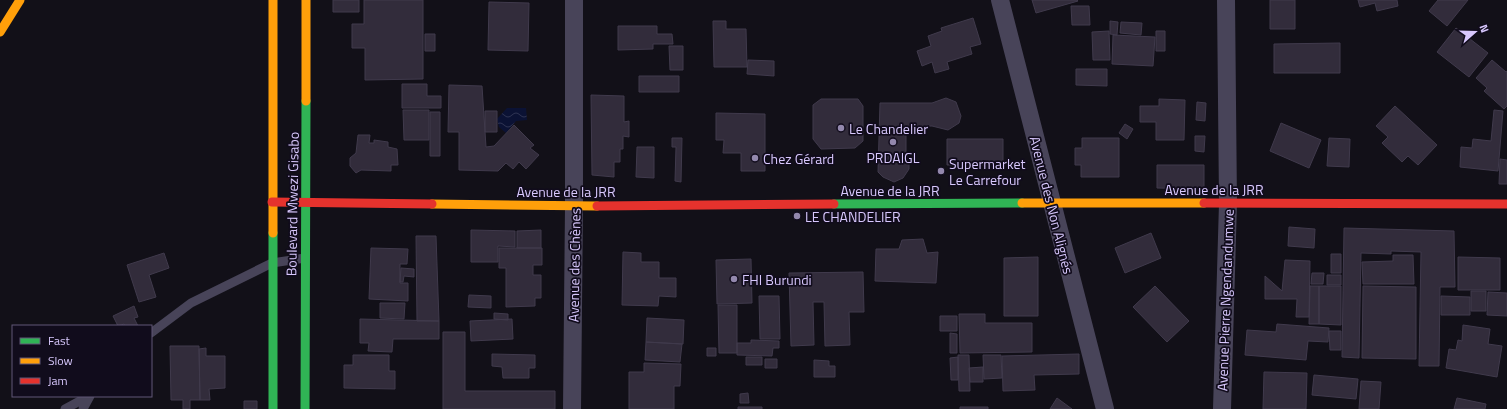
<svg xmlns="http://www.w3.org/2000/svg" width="1507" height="409" font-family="'Titillium Web',sans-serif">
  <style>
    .water { fill: url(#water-waves) }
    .building { fill: #322c3b; stroke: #403a4c }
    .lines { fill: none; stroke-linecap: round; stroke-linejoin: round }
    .lane { stroke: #484459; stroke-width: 9 }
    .street { stroke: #484459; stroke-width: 18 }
    .fast { stroke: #30b455; stroke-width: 9 }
    .slow { stroke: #ff9f0a; stroke-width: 9 }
    .jam { stroke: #e5322d; stroke-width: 9 }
    .poi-dot { fill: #9388ad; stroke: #110c1c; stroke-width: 1.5 }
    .labels { text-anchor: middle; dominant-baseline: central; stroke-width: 3.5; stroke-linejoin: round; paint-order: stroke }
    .poi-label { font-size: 14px; fill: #d8c8fd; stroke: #110c1c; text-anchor: start }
    .street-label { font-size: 14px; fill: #d8c8fd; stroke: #110c1c }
  </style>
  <defs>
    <pattern id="water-waves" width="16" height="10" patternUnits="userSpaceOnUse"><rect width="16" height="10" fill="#0b1234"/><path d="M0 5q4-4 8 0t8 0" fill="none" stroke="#2e3352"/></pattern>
  </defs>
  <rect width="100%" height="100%" fill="#121018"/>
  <path class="water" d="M507,108H526L527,120L516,121L506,133L499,127L497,119Z"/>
  <path class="building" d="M333,0H359V12H333Z
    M364,0H423V79L365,80V48H352V24H364Z
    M1032,0H1077L1078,1L1036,13Z
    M1270,0H1295V29H1270Z
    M1358,0H1397L1398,6L1377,11L1375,3L1360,7Z
    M1438,0H1468L1447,26L1429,11Z
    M489,2L529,3L528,51L488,50Z
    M1071,6H1089L1090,25H1072Z
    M973,18L981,44L970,47L972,54L947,62L949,69L935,73L932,62L922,66L917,51L931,46L928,36L942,31L941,28Z
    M713,21H726V29H746L747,67H714Z
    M1110,21L1118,22L1117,35L1110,34Z
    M1121,22L1142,23L1141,35L1120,33Z
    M618,26H657V34H672L673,44H653V49L618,50Z
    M1456,28L1488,53L1469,77L1437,52Z
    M1109,31L1110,60H1093L1092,32Z
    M1156,31H1165V51H1156Z
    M425,34H435V51H425Z
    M1113,35L1155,37L1153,66L1112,64Z
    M1340,43V73H1274V44Z
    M669,46H683V70H670Z
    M748,60L774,61V76L747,74Z
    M1492,60L1506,72L1507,71V106L1504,109L1484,91L1487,88L1476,78Z
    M1076,69H1107V86L1076,85Z
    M639,76H679V92H639Z
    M402,84H427V96H441V108H402Z
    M449,85L482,86L486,147L494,146L514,125L534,145L530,148L539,155L526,169L519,162L513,169L506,163L498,171L459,170V132H448Z
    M591,95L624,96V122L629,121V137L623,136V149H620V162H614V177L592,175Z
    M946,98L956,102L961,116L959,123L948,130L932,126L906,127V153L909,160V169L903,178L894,182L883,177L878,172L880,103H932Z
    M821,99H858L863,106V141L855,148L821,149L813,139V105Z
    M1159,99L1185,100L1184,140H1156V122H1140V106H1159Z
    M1197,102L1206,103L1205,121L1196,120Z
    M1395,106L1437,145L1418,165L1408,156L1402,162L1382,143L1388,137L1376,126Z
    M403,110H429V140H404Z
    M1494,110L1503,111L1498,171L1460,167L1461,147L1472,148L1473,139L1491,141Z
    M485,111H497V132H485Z
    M430,112H440V156H430Z
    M716,113L765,114V171H741V153H723L724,140H716Z
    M1281,123L1321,140L1309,168L1270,151Z
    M1125,124L1133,129L1127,139L1119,133Z
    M358,135H370L369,143H374V140L388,142V147L397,149L398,165H391V171L361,170L356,173L350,166V158L356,153Z
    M1195,136H1205L1204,152L1195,151Z
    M672,138H682L681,182L675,181L676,147H672Z
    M1082,138H1119V177H1081V165H1075V148H1082Z
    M1329,138L1350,139L1349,167L1327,166Z
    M947,139H1003V165H947Z
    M637,147H654V178L636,177Z
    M1500,159L1507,160V184H1499Z
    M1157,165H1204V189L1157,188Z
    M1289,227L1315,229L1314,248L1288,246Z
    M1344,228L1454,231L1455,287H1440L1439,366H1419L1421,252L1391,251V254L1361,253L1359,358L1342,357Z
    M471,230L515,231V247L498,246V262H471Z
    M541,230V248H517V231Z
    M1151,233L1161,258L1125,273L1115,248Z
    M416,236H436L439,321H417Z
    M923,239L927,253L938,252L936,283L875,281L876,249H899L902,240Z
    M371,248L408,249L407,264H400V283H408V301L369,299Z
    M499,248H542V265H533V275H541V298H535V306L506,307V268H499Z
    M623,252L641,253V262H659V278H676V297L659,296L658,306L622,305Z
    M164,253L169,268L149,275L156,297L139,302L127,265Z
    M1331,254H1341V273H1331Z
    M1393,255H1413L1414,284H1363L1362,262L1393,261Z
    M1038,257V316H1004V258Z
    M1458,257L1500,258V290H1458Z
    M751,259L752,303L717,304L716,260Z
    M1285,260L1310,261L1309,317H1296L1297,299H1265V276L1282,291Z
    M401,268L414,269V277L404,276L403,282H400Z
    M863,272L864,312H849L850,345L825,346L824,302H813L814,345L791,346L789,273Z
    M1312,273H1324L1323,284H1311Z
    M1327,275H1341V285H1327Z
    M1155,286L1189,321L1167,342L1133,307Z
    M1310,286H1319V324H1309Z
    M1319,286H1341V325L1319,324Z
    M1363,286L1416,287V359L1362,358Z
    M1471,291H1486V311H1471Z
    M1488,292L1507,293V316L1487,315Z
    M469,295L491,296V308L468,307Z
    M759,296H779L780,339H760Z
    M1441,296L1470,297V315H1441Z
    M380,303H405L404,319L380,318Z
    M718,305H737V353H719Z
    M134,306L138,317L134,318L138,326H125L124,324L118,326L113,316Z
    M494,313L508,314V320L494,319Z
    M959,314H985V323H1032V352L960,353Z
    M940,316H957V331H940Z
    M647,318L684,320L683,344L646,342Z
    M360,319L439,321V339H393L392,352L368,351L369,343H360Z
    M512,319L513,339L471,341L470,321Z
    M1277,324L1329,328L1328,342L1308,341L1306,360L1245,355L1247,330L1276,332Z
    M1463,325L1490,329L1488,344L1502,346L1497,377L1446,368L1449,349L1456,350L1458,340L1462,341Z
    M1329,331H1341V350H1330Z
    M443,332H465V391H555V409H443Z
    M950,333L957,334V353H950Z
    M751,340L779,341V348H773L772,356L737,355V343H751Z
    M646,342L682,344L680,362L645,360Z
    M170,346H199L200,400H190V409H183V400H171Z
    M206,348V356H225V388L209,389L210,400H200L199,349Z
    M707,348H716V356H707Z
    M492,354L535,355V368H529V378H503L502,367L492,366Z
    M1079,354V374L1034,375L1035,390L1003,391L1002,356Z
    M353,355H389V371H395V389L344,388V365H353Z
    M958,355H969L970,391H959Z
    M983,355H1001L1002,378L984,379Z
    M746,357H762V365H746Z
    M958,357V380H951L950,358Z
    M765,359H777V368H765Z
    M814,360L829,361V366H835V377H814Z
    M644,363L681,364L680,386H674V409H629V372H644Z
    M983,367V382H970L969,368Z
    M1264,372L1307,373L1306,409H1263Z
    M1314,375L1358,379L1356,399L1312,395Z
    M1361,381L1381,382L1379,409H1359Z
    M748,393L749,403H740V394Z
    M1057,398L1072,409H1050Z
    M1457,398L1486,404L1485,409H1454Z
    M244,401H257V409H244Z
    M738,407H762V409H738Z
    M960,407H988V409H960Z"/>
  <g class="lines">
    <path class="lane" d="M151,333L191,303L272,263L305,258
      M65,409L89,396
      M83,409L90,396"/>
    <path class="street" d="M1000,0L1105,409
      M572,409L574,206V0
      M1222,409L1228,203L1226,0"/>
    <path class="fast" d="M834,204L1022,203
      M273,233V409
      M305,409L306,101"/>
    <path class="slow" d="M273,0V233
      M0,32L20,0
      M306,101V0
      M1022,203H1204
      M432,204L597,206"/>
    <path class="jam" d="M272,202L432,204
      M1204,203L1507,204
      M597,206L834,204"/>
  </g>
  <g class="poi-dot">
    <circle cx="841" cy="128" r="4"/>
    <circle cx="893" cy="142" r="4"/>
    <circle cx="755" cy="158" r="4"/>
    <circle cx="941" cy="171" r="4"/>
    <circle cx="797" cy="216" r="4"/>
    <circle cx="734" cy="279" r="4"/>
  </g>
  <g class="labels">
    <g class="poi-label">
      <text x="849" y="128">Le Chandelier</text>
      <text x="893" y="157" text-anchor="middle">PRDAIGL</text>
      <text x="763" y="158">Chez Gérard</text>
      <text x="949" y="163">Supermarket<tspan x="949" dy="16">Le Carrefour</tspan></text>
      <text x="805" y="216">LE CHANDELIER</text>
      <text x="742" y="279">FHI Burundi</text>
    </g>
    <g class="street-label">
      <text x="1214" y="189">Avenue de la JRR</text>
      <text x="890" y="190">Avenue de la JRR</text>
      <text x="566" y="191">Avenue de la JRR</text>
      <text transform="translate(292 204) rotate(-89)">Boulevard Mwezi Gisabo</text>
      <text transform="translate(1052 205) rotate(76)">Avenue des Non Alignés</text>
      <text transform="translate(574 265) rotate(-89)">Avenue des Chènes</text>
      <text transform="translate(1225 300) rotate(-88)">Avenue Pierre Ngendandumwe</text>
    </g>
  </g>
  <rect x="12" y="325" width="140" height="72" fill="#110c1c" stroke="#615776"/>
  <rect x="20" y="338" width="20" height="6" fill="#30b455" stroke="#615776"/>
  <text x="48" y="345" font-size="12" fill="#d8c8fd">Fast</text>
  <rect x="20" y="358" width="20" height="6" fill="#ff9f0a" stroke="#615776"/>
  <text x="48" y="365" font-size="12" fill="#d8c8fd">Slow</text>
  <rect x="20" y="378" width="20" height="6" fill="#e5322d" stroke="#615776"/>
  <text x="48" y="385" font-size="12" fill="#d8c8fd">Jam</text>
  <g transform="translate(1475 32) rotate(70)" stroke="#110c1c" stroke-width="3" paint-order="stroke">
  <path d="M0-3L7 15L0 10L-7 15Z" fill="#d8c8fd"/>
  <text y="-6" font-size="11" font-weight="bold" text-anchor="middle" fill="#d8c8fd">N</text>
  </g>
</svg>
